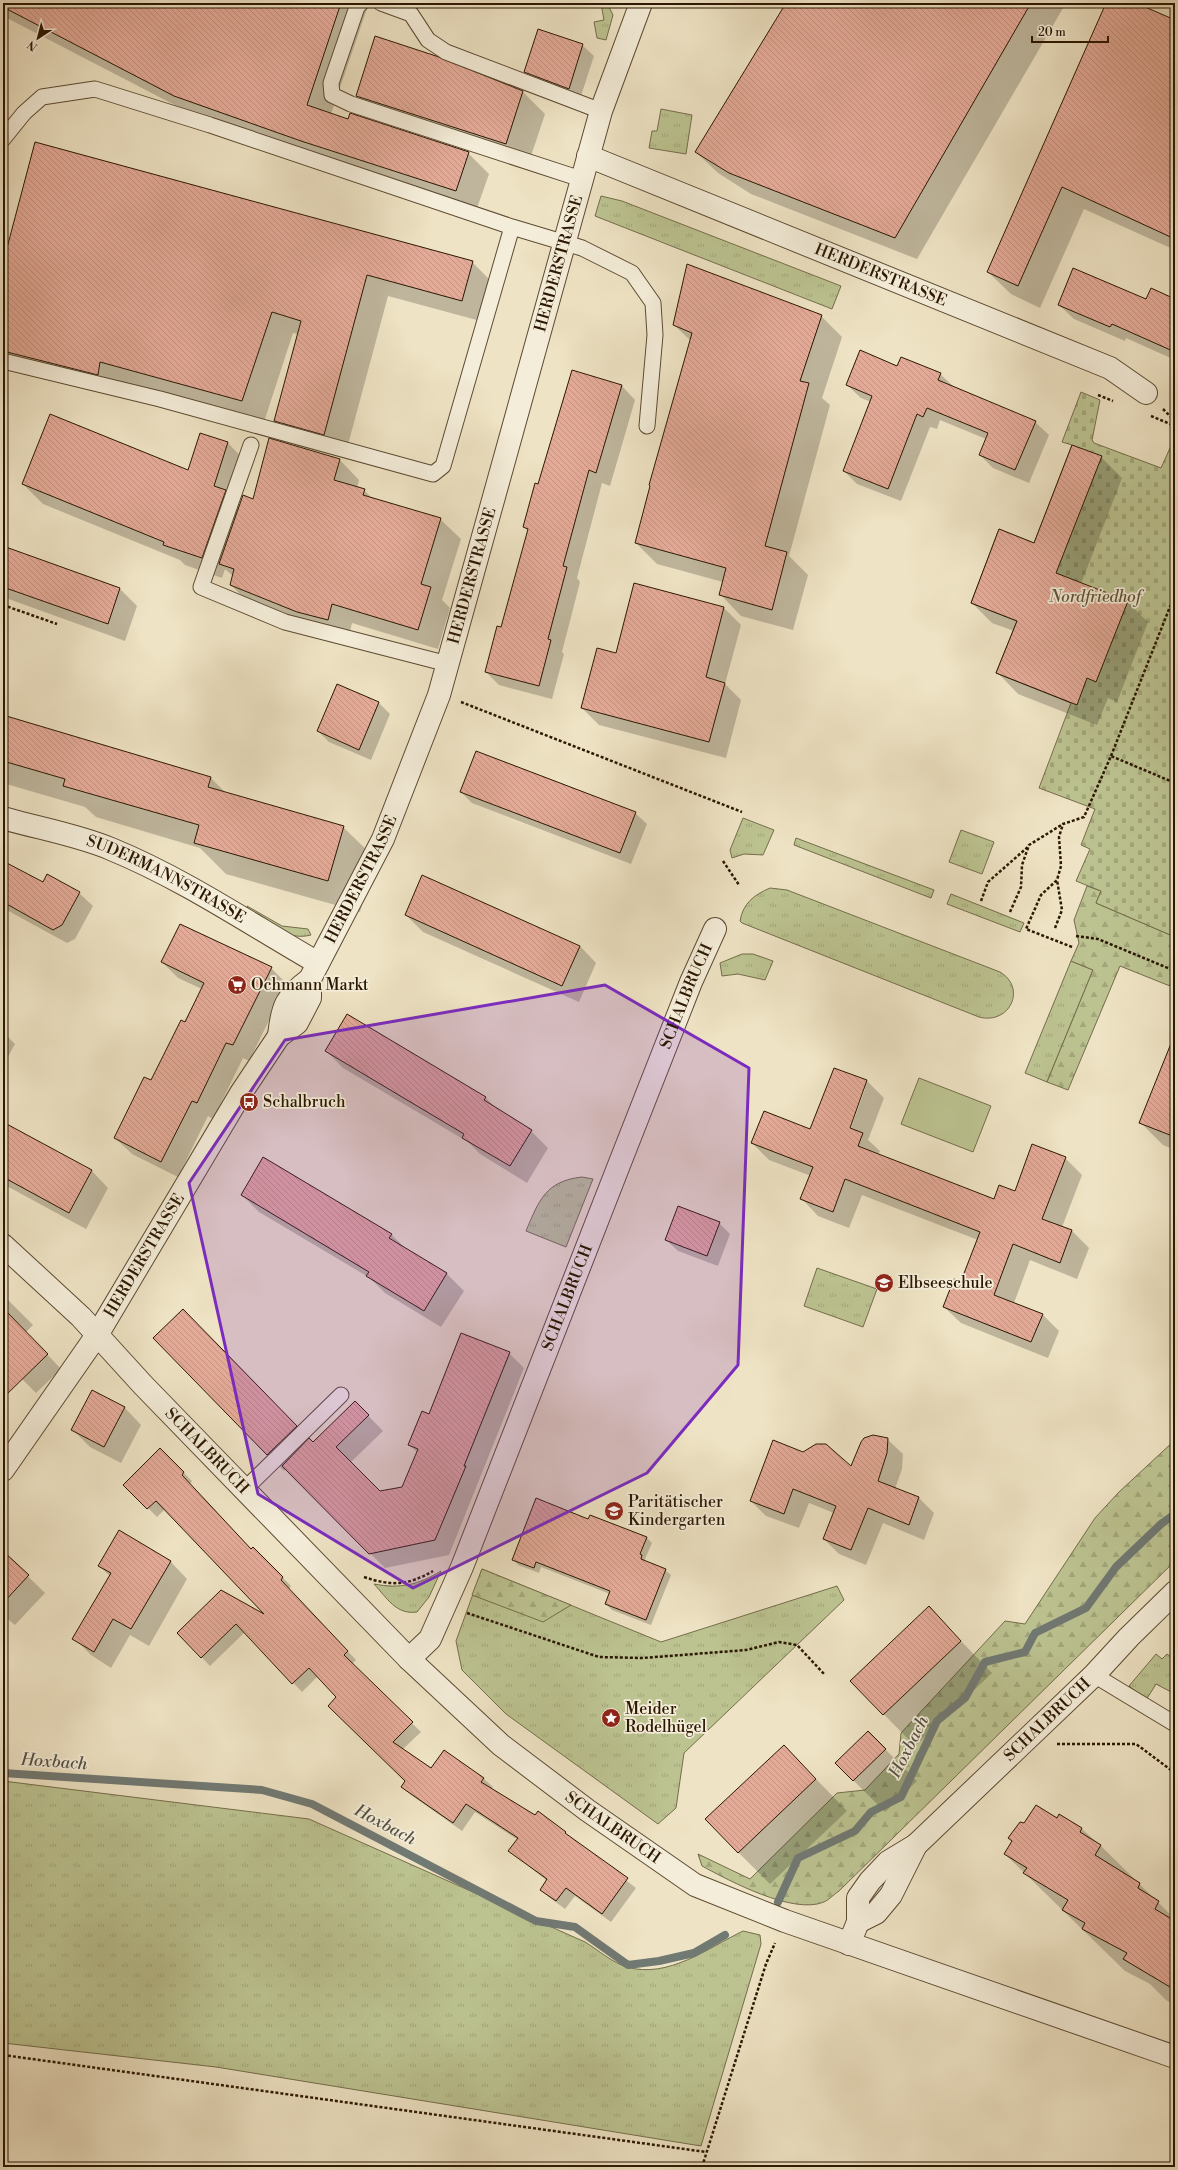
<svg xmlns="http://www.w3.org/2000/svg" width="1178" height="2170" font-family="'Libre Bodoni',serif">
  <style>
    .grass { fill: url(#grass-tufts); stroke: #746d4a }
    .forest { fill: url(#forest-firs); stroke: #746d4a }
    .cemetery { fill: url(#cemetery-stones); stroke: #746d4a }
    .garden { fill: #bcc391; stroke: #746d4a }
    .shadow { fill: #0003; fill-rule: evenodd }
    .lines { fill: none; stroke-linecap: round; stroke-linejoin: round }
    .stream { stroke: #717973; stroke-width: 8 }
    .building { fill: url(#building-back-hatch); stroke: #2b1702 }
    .lane-casing { stroke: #5c4a32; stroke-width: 17 }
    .street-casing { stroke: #5c4a32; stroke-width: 24 }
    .path { stroke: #2b1702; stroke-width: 2.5; stroke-dasharray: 3 2; stroke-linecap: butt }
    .lane { stroke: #f4edd9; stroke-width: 15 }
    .street { stroke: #f4edd9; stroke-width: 22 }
    .marked { fill: #7b2cbf; fill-opacity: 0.2; stroke: #7b2cbf; stroke-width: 3; stroke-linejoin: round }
    .labels { text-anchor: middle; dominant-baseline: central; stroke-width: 3.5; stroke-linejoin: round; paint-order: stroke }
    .street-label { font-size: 16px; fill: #2b1702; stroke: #f4edd9 }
    .park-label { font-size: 16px; font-style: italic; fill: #5e5334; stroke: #f4edd9 }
    .poi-label { font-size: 16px; fill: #2b1702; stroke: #f4edd9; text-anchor: start }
    .water-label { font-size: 17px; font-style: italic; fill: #545044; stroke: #f4edd9 }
  </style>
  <defs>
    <pattern id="grass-tufts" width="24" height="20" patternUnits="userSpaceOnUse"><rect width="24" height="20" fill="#bcc391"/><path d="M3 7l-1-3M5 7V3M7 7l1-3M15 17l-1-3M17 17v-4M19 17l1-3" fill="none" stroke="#a2a77b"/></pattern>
    <pattern id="forest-firs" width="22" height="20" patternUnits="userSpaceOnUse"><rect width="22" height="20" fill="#bcc391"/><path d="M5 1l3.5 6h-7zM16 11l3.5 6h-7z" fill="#a2a77b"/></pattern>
    <pattern id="cemetery-stones" width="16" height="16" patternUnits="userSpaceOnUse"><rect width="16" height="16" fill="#bcc391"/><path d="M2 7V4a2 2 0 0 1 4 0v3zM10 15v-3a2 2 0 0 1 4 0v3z" fill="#a2a77b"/></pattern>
    <pattern id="building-back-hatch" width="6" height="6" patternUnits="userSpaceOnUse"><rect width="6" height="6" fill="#e4aa98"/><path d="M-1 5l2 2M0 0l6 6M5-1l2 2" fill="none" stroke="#c49281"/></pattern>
  </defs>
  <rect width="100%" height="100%" fill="#eee3c4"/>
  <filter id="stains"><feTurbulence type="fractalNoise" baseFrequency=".005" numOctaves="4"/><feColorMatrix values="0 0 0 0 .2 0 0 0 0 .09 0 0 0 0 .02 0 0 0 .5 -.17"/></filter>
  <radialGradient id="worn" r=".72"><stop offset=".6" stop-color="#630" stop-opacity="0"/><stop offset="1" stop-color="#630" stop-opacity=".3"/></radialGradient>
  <path class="grass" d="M607,3L613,15L606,40L597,38L594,22L604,20L601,4Z
    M661,109L692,115L686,154L649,148L652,131H657Z
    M601,196L622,201L841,286L832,309L595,216Z
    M743,818L774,830L763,855L744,854L732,858L730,850Z
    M961,830L994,842L982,874L949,862Z
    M796,838L934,890L931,898L794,845Z
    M770,888L787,890L1000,972C1027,988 1010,1025 979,1017L742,923L740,921C743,903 754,895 770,888Z
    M951,894L1024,923L1020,932L947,904Z
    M247,906L282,926L308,929L311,935C289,941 269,925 251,916Z
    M742,954H753L773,961L765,980L738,974L722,976L720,963Z
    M1071,961L1093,970L1047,1082L1025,1073Z
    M582,1177L593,1179L566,1247L526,1231C539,1200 546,1181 582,1177Z
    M817,1268L877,1289L863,1327L804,1306Z
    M482,1569L661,1642L837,1586L844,1600L684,1753L676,1808L658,1824L506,1714L462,1670L456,1641Z
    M441,1571L429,1597L417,1612C396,1615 387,1598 374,1584C400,1589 418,1585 441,1571Z
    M1156,1654L1162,1659L1167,1654L1175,1660V1694L1156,1684L1146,1700L1129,1686Z
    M3,1781L309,1819L585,1942C598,1950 613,1963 627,1967C668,1979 708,1948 743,1931L760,1935L761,1944L701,2146L216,2067L3,2043Z"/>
  <path class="forest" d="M1087,886L1101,891L1096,903L1175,937V988L1120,966L1068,1090L1047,1082L1093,970L1071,961L1079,943L1074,920Z
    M1175,1440V1561L839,1891C834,1894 829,1900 824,1902C793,1915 730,1881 702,1866L698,1854L750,1879L837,1793L865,1790L899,1754L901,1733L1005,1621L1025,1624L1095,1518L1119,1492Z
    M482,1569L571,1605L543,1622L472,1595Z"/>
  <path class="cemetery" d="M1081,392L1100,400L1092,440L1094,443L1161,468L1175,437V937L1096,903L1101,891L1076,881L1090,849L1081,845L1095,809L1039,788L1071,703L996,673L1017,621L971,603L999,529L1034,543L1072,445L1062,442Z"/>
  <path class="garden" d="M919,1078L991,1106L973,1152L901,1124Z"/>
  <path class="shadow" d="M3,3H369L331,114L468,153L489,174L476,211L196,116L3,16Z
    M787,3H1066L917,259L751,194L718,173L696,152Z
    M1107,3H1133L1175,20V250L1084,209L1040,308L1011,294L988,272Z
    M582,45L594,56L580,99L536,83L525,72Z
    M523,92L545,114L528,165L379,118L357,96Z
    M472,262L494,284L484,322L388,296L345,456L297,442L275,421L298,334L293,333L264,422L3,366V266Z
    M1175,300V360L1126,338L1125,341L1074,319L1059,305Z
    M821,316L842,337L822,398L830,405L789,556L808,575L793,630L741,616L720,594L723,582L657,564L636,543L691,341L674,325Z
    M898,367L940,374L954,387L1035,422L1049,435L1029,483L993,468L980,455L986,439L940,420L937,429L930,427L901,501L857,484L844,471L871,402L861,398L847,385Z
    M622,386L635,400L610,486L602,483L577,578L580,582L562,652L564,654L552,699L499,685L486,672L502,628L528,531L524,527Z
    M3,431L7,435L3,446Z
    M201,434L228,443L248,464L236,501L240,506L339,459L359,480L357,488L364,490L374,500L440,519L461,539L442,600L450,608L438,649L352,623L348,640L251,605L231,585L233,576L225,569L222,578L185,565L180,560L43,504L23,484L188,471Z
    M1101,457L1122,478L1081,584L1127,602L1148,622L1117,702L1108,698L1097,725L1018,694L998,673L1014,631L992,623L972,603L1034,544Z
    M3,547L120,589L137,606L125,641L3,597Z
    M724,608L741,625L725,684L741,700L726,758L599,725L582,708L616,655Z
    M337,685L379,703L390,714L371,760L329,742L318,731Z
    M3,716L211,778L226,793L343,827L375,858L360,912L226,874L200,848L96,817L85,807L3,783Z
    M461,792L635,813L647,824L631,864L472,803Z
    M3,862L43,883L79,893L93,906L75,939L67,943L3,908Z
    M406,915L580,946L596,963L579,1002L423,932Z
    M162,962L271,968L287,984L249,1061L243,1058L213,1119L208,1116L178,1177L132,1154L115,1138L151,1082L202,989L178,978Z
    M3,1032L15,1044L3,1066Z
    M1175,1035V1150L1163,1145L1141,1123Z
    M326,1051L486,1098L499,1111L531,1131L548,1148L527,1183L480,1154L468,1142L343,1068Z
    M834,1069L867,1081L884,1098L868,1140L880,1151L878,1155L995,1200L1015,1193L1065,1158L1082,1175L1062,1227L1072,1231L1089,1248L1077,1279L1030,1260L1014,1303L1042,1314L1059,1331L1048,1358L961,1323L944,1307L962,1283L978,1240L862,1195L849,1228L818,1216L802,1199L811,1176L769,1160L752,1143L810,1130ZM863,1089H865L849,1133L847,1132Z
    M3,1123L92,1171L108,1188L86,1229L3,1184Z
    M242,1195L391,1234L405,1248L447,1274L464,1291L441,1327L385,1293L370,1278L259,1212Z
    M719,1223L730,1234L718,1266L678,1251L666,1240Z
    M3,1295L33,1325L26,1332L61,1369L36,1393L3,1360Z
    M200,1327L313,1443L355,1402L383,1431L350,1463L379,1492L403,1488L418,1453L409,1445L429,1415L509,1353L524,1368L449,1555L385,1568L286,1469L284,1471L267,1454Z
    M125,1408L141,1425L121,1463L90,1447L73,1430Z
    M887,1439L903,1454L902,1469L895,1489L919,1498L934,1513L924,1540L883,1523L866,1565L839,1554L824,1539L834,1513L809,1503L799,1528L766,1516L751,1501L803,1453L852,1467Z
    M160,1449L192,1481L190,1484L251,1550L253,1548L291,1586L289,1589L356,1660L352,1664L421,1732L403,1749L432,1769L444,1751L484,1779L493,1787L491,1790L565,1833L636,1888L611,1922L575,1896L565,1909L550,1898L541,1890L547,1881L510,1851L518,1840L475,1812L462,1831L411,1795L402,1787L406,1781L338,1697L318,1676L302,1692L245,1632L210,1666L178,1633L268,1618L165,1509L157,1517L125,1485Z
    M589,1520L646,1537L652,1543L645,1559L647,1563L665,1570L671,1575L651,1625L612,1610L606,1604L610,1594L541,1567L539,1573L518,1565L513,1559Z
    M119,1532L171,1562L187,1579L149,1646L130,1635L111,1668L91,1655L74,1638L110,1576L99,1566Z
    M3,1552L45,1593L15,1625L3,1615Z
    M929,1608L992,1673L915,1746L851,1681Z
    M868,1732L917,1781L885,1812L836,1763Z
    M784,1746L847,1811L770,1884L738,1852Z
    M1060,1815L1082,1829L1100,1845L1175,1919V2006L1166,2000L1150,1984L1125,1971L1005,1854L1024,1825L1057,1819Z"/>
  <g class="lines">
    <path class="stream" d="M3,1773L262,1790L312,1804L536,1921L575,1927L628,1965L659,1961L694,1953L725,1935
      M778,1902L798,1858L855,1831L871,1812L901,1797L937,1721L965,1698L985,1662L1025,1652L1035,1633L1086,1608L1116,1567L1161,1524L1175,1514"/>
  </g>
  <path class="building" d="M3,3H341L307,105L348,119L350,113L469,152L456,191L301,141L174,96L3,7Z
    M786,3H1031L895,238L729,173L695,152Z
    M1106,3H1136L1175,20V239L1062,187L1018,286L987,272Z
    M538,29L583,44L569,89L524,72Z
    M375,36L436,56L523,91L506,144L356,96Z
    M35,142L473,261L462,301L367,275L324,435L274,421L301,321L272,312L242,401L100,362L98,375L3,351V263Z
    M687,264L822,315L800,381L809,383L765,546L787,552L772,610L719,595L726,568L635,543L650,486L649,485L692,333L673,325Z
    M1073,268L1146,299L1151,288L1175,299V352L1112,324L1110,327L1058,305Z
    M860,350L897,366L901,357L941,373L938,380L1036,421L1015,470L979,455L988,433L927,408L923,417L917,414L888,489L843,471L872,396L846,385Z
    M572,370L622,385L596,473L589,470L563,566L567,567L548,639L551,640L539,686L485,672L497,626L501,627L528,529L523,527L535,483L538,484Z
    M50,414L188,470L200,433L228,442L214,486L226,490L202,558L163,545L164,542L22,484Z
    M269,438L340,459L334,480L365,489L363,495L441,518L421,584L431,587L418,630L332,604L328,620L297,612L230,585L234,569L219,564L243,495L253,499Z
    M1072,445L1102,456L1056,573L1128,601L1096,682L1087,678L1077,705L996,673L1017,621L971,603L999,529L1034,543Z
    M3,546L120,588L108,624L3,587Z
    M634,583L724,607L706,677L725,683L709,742L581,708L597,648L616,653Z
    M337,684L379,702L359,750L317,731Z
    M3,715L211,777L208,787L344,826L328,881L194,843L199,825L63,786L65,779L3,761Z
    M476,751L636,812L620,853L460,792Z
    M3,861L43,882L47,874L80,892L62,925L53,930L3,902Z
    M422,875L580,946L562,986L405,915Z
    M180,924L272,967L233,1045L226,1043L197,1103L192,1101L161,1162L114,1138L144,1077L151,1080L181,1020L185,1022L204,983L161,962Z
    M347,1014L486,1097L484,1100L532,1130L510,1166L462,1138L464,1134L325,1051Z
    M1174,1036H1175V1137L1139,1123Z
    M834,1068L867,1080L850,1128L863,1133L858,1146L994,1199L999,1185L1015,1191L1032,1144L1066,1157L1042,1219L1072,1230L1060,1263L1013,1244L994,1295L1043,1314L1031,1342L943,1307L954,1279L961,1281L980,1232L845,1179L833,1212L800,1199L813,1167L751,1143L764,1111L810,1129Z
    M3,1122L92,1170L69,1213L3,1177Z
    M263,1157L392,1234L389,1238L447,1273L424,1311L366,1276L369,1272L241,1195Z
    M678,1206L720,1222L707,1256L665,1240Z
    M3,1308L48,1354L3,1398Z
    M183,1309L297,1426L267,1455L153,1338Z
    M461,1333L510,1352L464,1466H466L435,1540L369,1554L282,1466L309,1438L313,1442L355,1401L369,1415L336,1447L380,1491L402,1487L418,1449L408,1445L422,1411L429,1414Z
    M92,1390L125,1407L104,1447L71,1430Z
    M873,1435L888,1438L887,1453L878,1481L919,1497L909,1525L868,1508L851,1550L823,1539L836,1506L793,1489L784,1514L750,1501L773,1440L803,1452L816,1444H826L851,1466L861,1442L864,1438Z
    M160,1448L184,1472L182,1475L251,1549L253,1547L283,1577L281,1580L348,1651L344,1655L413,1722L393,1742L431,1768L444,1750L484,1778L481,1782L535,1815L538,1811L566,1832L565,1833L628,1878L602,1914L566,1888L556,1901L540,1890L547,1879L508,1851L518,1838L466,1804L453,1823L401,1787L405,1781L328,1706L336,1697L309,1668L292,1684L236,1624L201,1658L177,1633L221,1590L264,1614L156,1501L147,1509L123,1485Z
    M536,1498L588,1519L590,1515L647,1537L640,1554L642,1555L641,1559L666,1569L646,1620L605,1604L610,1591L536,1562L534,1568L512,1560Z
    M119,1530L171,1561L131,1629L113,1619L94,1652L72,1639L111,1573L98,1566Z
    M3,1551L29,1575L3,1603Z
    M929,1606L961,1641L883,1715L850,1681Z
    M868,1731L886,1749L853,1781L835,1763Z
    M784,1745L816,1779L738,1853L705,1819Z
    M1036,1805L1057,1818L1059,1814L1082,1828L1080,1832L1101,1845L1095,1855L1140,1883L1138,1888L1159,1901L1155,1909L1175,1921V1990L1123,1959L1127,1953L1082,1929L1085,1923L1062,1910L1068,1900L1023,1873L1027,1868L1004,1854L1012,1841L1008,1838L1020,1822L1024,1823Z"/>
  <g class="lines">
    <defs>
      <path id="lane" d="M361,3L357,7L331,83L332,95L351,104L581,179
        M381,3L411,14L428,40L446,52L601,111
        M3,139L24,113L42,97L95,89L210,125L512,227L582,248L632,273L653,303L655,335L647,426
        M3,361L160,399L433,474L443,466L512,227
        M251,445L201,587L285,622L448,664
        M244,1490L341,1395
        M1094,1675L1175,1724"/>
      <g id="street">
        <path id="s1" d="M588,156L1110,368L1146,393"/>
        <path id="s2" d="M3,818C37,828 78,835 111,849C184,879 250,924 318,963"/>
        <path id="s3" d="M279,1036C282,1006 286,997 310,979L383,839L439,695L601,111L641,3"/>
        <path id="s4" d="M3,1245L81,1317L143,1385L409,1659L501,1745L587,1810L695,1885L785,1921L1175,2057"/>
        <path id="s5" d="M3,1470L97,1335L241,1093L279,1036L297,1023L310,998V979"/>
        <path id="s6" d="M409,1659L430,1639L462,1567L621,1160L691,982L715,929"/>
        <path d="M858,1922L876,1913L891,1895L916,1845"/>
        <path id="s7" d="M849,1944L858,1922V1898L870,1881L888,1862L916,1845L1094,1675L1129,1637L1175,1592"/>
      </g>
    </defs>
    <use href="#lane" class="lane-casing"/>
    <use href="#street" class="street-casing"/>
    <path class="path" d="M1098,395L1113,401
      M1163,409L1175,421
      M1151,416L1175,426
      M3,605L57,624
      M1170,607H1175
      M461,702L742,812
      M1111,756L1175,594
      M723,861L739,885
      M981,901L988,882L1029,846
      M1010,912L1021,887L1022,865L1029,845L1063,824
      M1055,928L1062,910L1057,880
      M1076,936L1098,939L1175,971
      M1072,947L1026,929L1041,895L1057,880L1061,866L1059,837L1063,824L1084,817L1111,756L1175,783
      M364,1577C391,1586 407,1586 433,1571
      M467,1613L599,1657L643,1658L746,1650L779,1642L797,1645L825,1675
      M1057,1744H1136L1175,1773
      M3,2055L706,2152
      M702,2167L766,1964L775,1943"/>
    <use href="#lane" class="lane"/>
    <use href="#street" class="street"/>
  </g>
  <path class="marked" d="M605,985L749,1068L738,1365L647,1473L413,1588L258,1494L189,1183L285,1040Z"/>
  <defs>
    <symbol id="supermarket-disc" viewBox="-11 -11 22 22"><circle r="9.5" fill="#8f2418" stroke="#f4edd9"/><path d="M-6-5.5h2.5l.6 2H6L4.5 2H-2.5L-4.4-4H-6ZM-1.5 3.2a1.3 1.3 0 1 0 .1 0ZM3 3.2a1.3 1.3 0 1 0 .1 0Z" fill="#fff"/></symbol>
    <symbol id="bus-disc" viewBox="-11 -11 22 22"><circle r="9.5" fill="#8f2418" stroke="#f4edd9"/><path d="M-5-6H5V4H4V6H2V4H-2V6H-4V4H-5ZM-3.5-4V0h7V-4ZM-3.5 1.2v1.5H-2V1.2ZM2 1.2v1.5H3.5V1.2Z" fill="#fff"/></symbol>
    <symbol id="school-disc" viewBox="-11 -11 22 22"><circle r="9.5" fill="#8f2418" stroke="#f4edd9"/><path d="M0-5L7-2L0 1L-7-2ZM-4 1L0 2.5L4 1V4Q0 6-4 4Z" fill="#fff"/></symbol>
    <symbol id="sight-disc" viewBox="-11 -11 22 22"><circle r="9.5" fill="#8f2418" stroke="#f4edd9"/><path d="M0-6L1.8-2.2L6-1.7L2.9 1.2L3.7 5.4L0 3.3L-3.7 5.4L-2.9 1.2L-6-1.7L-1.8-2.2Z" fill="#fff"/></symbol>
  </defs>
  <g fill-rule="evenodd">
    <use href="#supermarket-disc" x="226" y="974" width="22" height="22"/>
    <use href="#bus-disc" x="238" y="1091" width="22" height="22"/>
    <use href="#school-disc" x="873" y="1272" width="22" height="22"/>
    <use href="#school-disc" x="603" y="1500" width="22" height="22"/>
    <use href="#sight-disc" x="600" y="1707" width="22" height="22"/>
  </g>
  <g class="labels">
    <g class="street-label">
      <text stroke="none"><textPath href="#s3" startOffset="828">HERDERSTRASSE</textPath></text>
      <text stroke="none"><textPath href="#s1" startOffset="316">HERDERSTRASSE</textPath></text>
      <text stroke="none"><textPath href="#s3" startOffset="504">HERDERSTRASSE</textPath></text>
      <text stroke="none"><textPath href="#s3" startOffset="180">HERDERSTRASSE</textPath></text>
      <text stroke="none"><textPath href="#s2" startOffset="175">SUDERMANNSTRASSE</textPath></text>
      <text stroke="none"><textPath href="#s6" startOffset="721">SCHALBRUCH</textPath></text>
      <text stroke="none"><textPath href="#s5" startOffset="257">HERDERSTRASSE</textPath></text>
      <text stroke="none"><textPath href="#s6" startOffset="397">SCHALBRUCH</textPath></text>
      <text stroke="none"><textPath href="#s4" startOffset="290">SCHALBRUCH</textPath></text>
      <text stroke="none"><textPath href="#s7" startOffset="309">SCHALBRUCH</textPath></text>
      <text stroke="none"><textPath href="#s4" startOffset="845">SCHALBRUCH</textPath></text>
    </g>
    <g class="park-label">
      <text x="1095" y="597">Nordfriedhof</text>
    </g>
    <g class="poi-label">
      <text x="251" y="985">Ochmann Markt</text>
      <text x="263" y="1102">Schalbruch</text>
      <text x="898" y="1283">Elbseeschule</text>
      <text x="628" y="1502">Paritätischer<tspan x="628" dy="18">Kindergarten</tspan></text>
      <text x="625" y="1709">Meider<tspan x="625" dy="18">Rodelhügel</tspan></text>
    </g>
    <g class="water-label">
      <text transform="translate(909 1747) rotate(-63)">Hoxbach</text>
      <text transform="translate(54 1762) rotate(4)">Hoxbach</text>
      <text transform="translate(385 1825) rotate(28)">Hoxbach</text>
    </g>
  </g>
  <rect width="1178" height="2170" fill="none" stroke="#eee3c4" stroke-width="16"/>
  <rect x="4" y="4" width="1170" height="2162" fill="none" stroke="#2b1702" stroke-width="2"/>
  <rect x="8" y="8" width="1162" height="2154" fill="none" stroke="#2b1702"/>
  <g transform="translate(38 38) rotate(216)" stroke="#f4edd9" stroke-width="3" paint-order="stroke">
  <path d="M0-3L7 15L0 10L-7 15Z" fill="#2b1702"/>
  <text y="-6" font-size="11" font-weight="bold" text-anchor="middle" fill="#2b1702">N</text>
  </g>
  <path d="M1032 36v6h76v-6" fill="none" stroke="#2b1702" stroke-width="2"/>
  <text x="1038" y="36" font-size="12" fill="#2b1702" stroke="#f4edd9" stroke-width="3" paint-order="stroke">20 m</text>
  <rect width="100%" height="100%" filter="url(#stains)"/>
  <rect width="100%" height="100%" fill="url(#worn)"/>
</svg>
